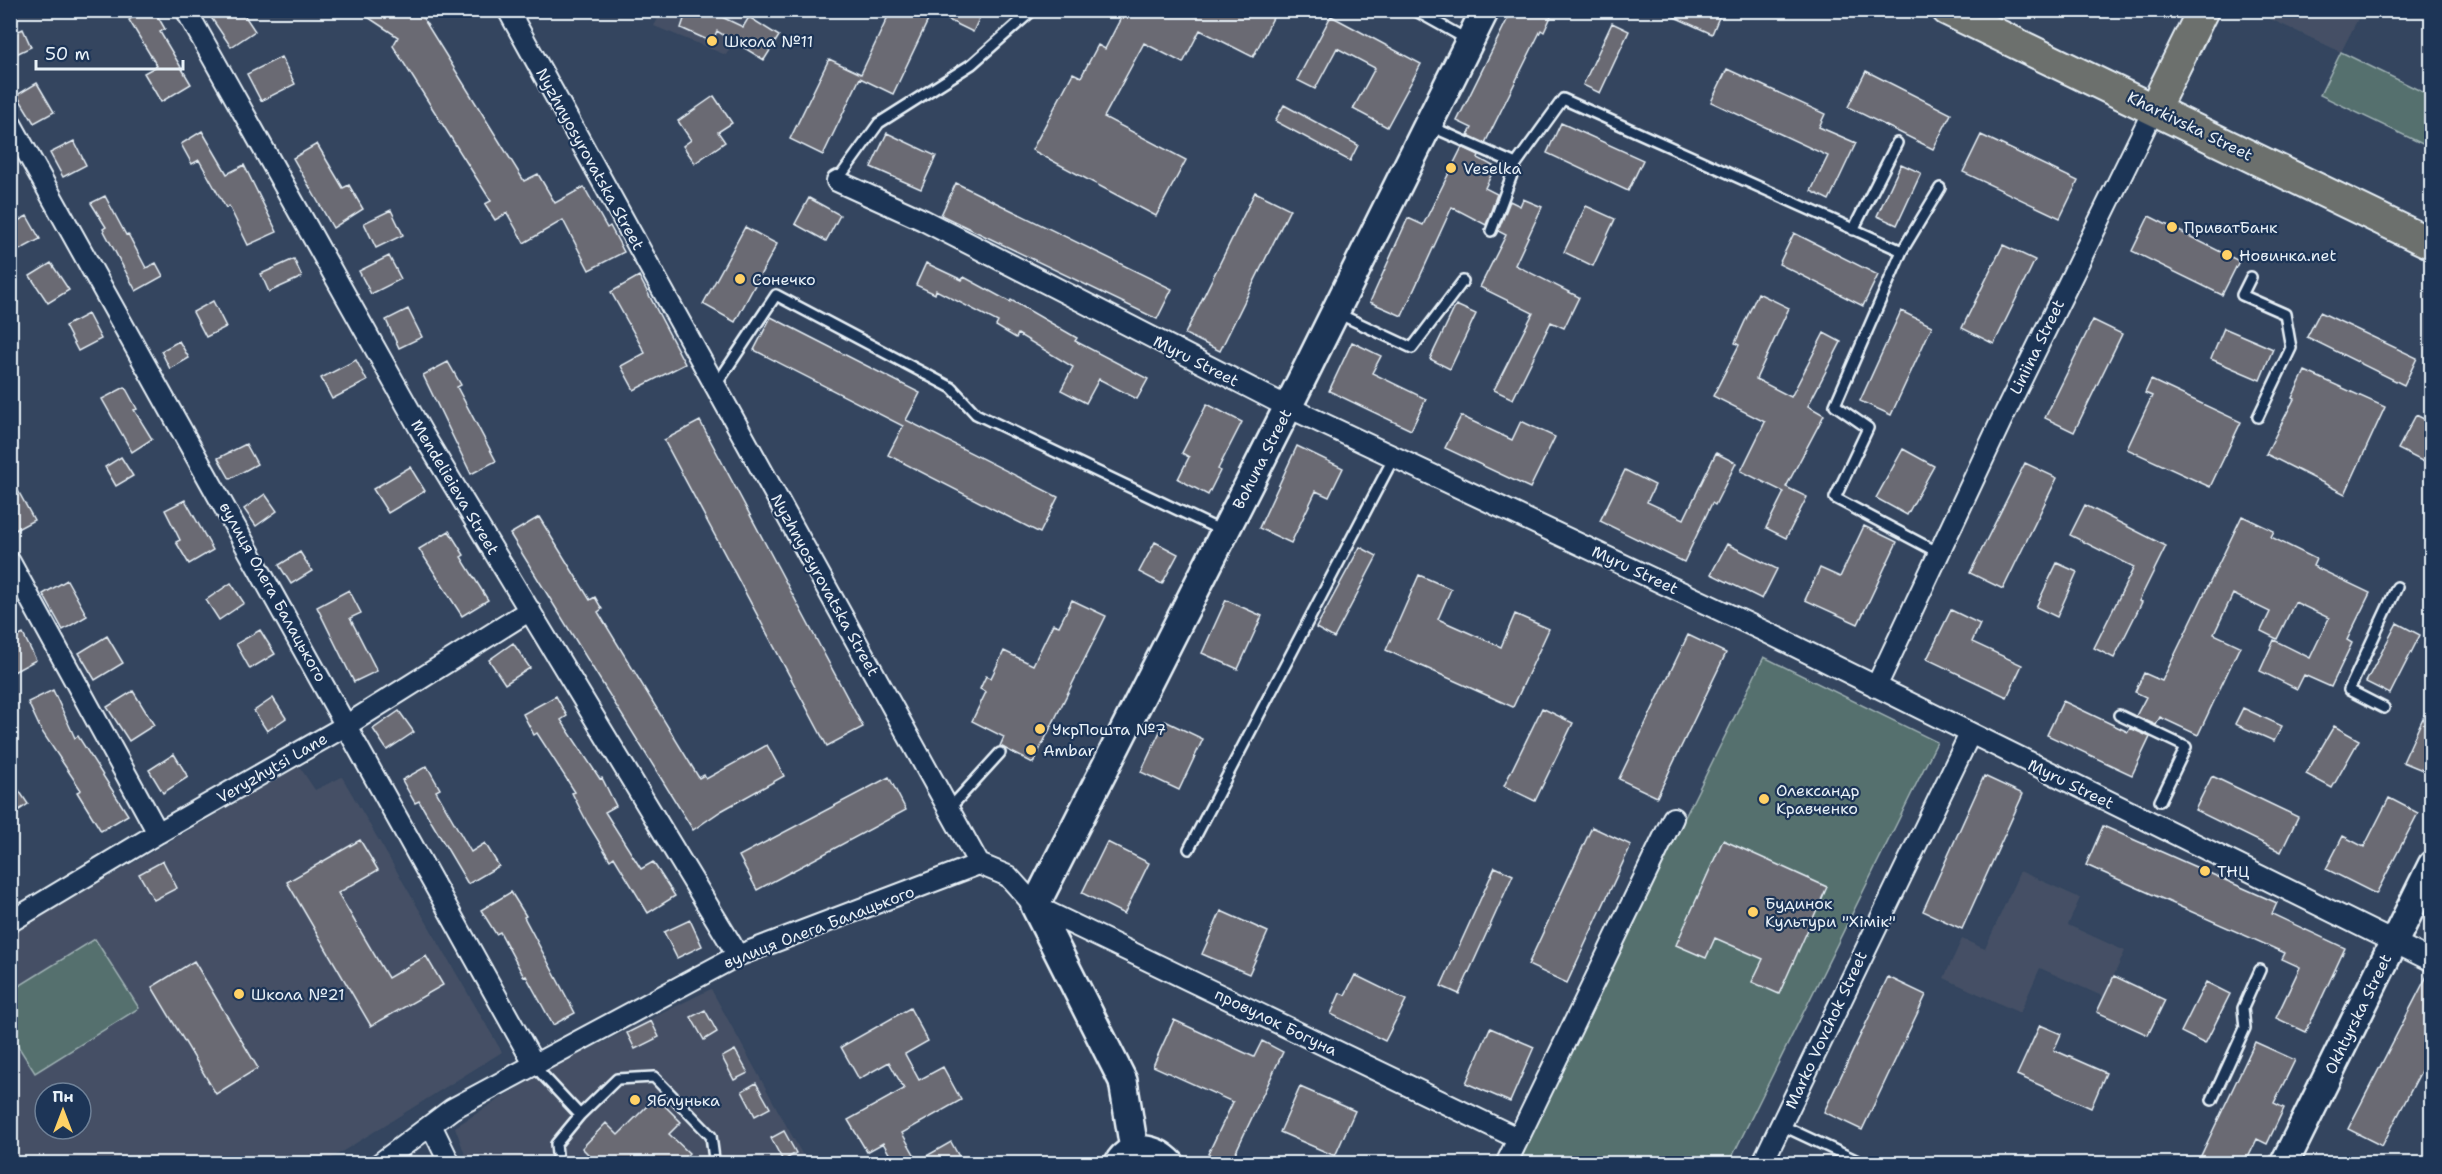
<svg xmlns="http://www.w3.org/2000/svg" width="2442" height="1174" font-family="'Shantell Sans',sans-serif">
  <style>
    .built { fill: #445065; fill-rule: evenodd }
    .green { fill: #54706e; stroke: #9eb0b3; stroke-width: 1.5 }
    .building { fill: #6a6a73; stroke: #e8f1f8; stroke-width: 1.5 }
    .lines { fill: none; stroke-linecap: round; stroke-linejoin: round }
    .lane-casing { stroke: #e8f1f8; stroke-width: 14 }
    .street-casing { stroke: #e8f1f8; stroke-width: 24 }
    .secondary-casing { stroke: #e8f1f8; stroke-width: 32 }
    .primary-casing { stroke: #e8f1f8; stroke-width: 34 }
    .lane { stroke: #1d3557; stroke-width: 9 }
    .street { stroke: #1d3557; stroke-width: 20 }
    .secondary { stroke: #1d3557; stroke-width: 27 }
    .primary { stroke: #6c706d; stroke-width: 30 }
    .poi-dot { fill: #ffd166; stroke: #1d3557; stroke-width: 2 }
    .labels { text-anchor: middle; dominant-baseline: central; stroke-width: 4.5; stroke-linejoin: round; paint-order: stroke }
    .poi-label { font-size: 16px; fill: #e8f1f8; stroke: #1d3557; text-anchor: start }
    .street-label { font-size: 16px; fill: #e8f1f8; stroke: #1d3557 }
  </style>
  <rect width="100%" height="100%" fill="#34455f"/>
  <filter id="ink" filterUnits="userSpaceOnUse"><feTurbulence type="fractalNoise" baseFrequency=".0167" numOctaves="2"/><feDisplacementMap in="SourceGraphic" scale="12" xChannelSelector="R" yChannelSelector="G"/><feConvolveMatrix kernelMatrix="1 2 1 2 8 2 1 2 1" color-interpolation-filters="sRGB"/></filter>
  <g filter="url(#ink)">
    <path class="built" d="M662,11H750L726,55L654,26Z
      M2253,11H2362L2341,52Z
      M299,766L315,790L342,777L502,1052L324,1163H11L10,935ZM45,1093H81V1129H45Z
      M2020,871L2080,898L2068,925L2125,951L2104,997L2040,968L2020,1013L1944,978L1962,939L1985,949Z
      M711,989L807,1163H468L455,1127L541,1073Z"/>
    <path class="green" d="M2341,52L2431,96V148L2320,95Z
      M1764,657L1937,742L1729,1163L1514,1164Z
      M95,939L139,1008L35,1073L11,1035V991Z"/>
    <path class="building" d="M144,10H154L165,29L160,32L191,84L161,102L144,73L157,66L129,20Z
      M206,10H241L255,31L231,47Z
      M357,10H418L524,181L538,174L555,203L584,187L607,228L610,226L624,252L589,270L563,220L524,243L507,213L495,220L485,204L491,201L393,46L398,37Z
      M687,10H707L743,27L749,17L779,36L764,60L717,31L712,42L681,28Z
      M891,10H922L931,14L893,94L860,78L823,155L790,139L829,59L861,74Z
      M928,10H983L973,32Z
      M1125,10H1277L1253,57L1200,30L1183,63L1144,43L1104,117L1186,160L1156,216L1032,150L1073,73L1081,77L1098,45L1105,49Z
      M1512,10H1554L1544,32L1541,30L1485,143L1468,135L1472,128L1457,121Z
      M1659,10H1722L1712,34Z
      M1331,16L1421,64L1387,127L1353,109L1375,68L1337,48L1315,89L1297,80Z
      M1612,23L1629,31L1600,93L1583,85Z
      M23,29L31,47L10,57V35Z
      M281,57L295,84L261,101L247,74Z
      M1727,69L1825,114L1819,127L1856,143L1829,200L1811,191L1828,156L1711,102Z
      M1866,71L1951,114L1933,149L1848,107Z
      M37,83L54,112L34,123L17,95Z
      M714,96L732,123L718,132L725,142L695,163L683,146L691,140L678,121Z
      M1284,105L1358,145L1350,161L1275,121Z
      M1561,123L1643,160L1628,191L1547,153Z
      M202,131L227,174L244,165L277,232L248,245L229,206L226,208L199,160L192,164L181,144Z
      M887,133L936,156L921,189L871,167Z
      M1981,135L2078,181L2060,218L1963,172Z
      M74,141L86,165L63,177L50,153Z
      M317,144L343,188L349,185L363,209L333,228L293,158Z
      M1462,147L1479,155L1478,158L1495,167L1485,188L1497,194L1486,225L1452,207L1402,316L1370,302L1408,218L1423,225Z
      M1901,164L1921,173L1897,225L1877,216Z
      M956,183L1172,289L1157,319L941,215Z
      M1255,192L1290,209L1220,351L1185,334Z
      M105,196L126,235L128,234L146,268L156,263L163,276L136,291L103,229L106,227L91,203Z
      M809,198L840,215L826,241L795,224Z
      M1523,199L1542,207L1515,265L1579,297L1564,328L1551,322L1513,399L1494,390L1533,313L1480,287L1506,235L1498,231L1510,201L1520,206Z
      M1586,206L1615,219L1593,266L1564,252Z
      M391,210L403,235L376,248L364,223Z
      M27,216L40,239L10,255V225Z
      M2149,216L2239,261L2222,295L2132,251Z
      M745,227L777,244L735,322L703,304Z
      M1794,233L1878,275L1863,306L1779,264Z
      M2003,245L2035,260L1994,344L1962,328Z
      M389,256L401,279L371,294L359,271Z
      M294,259L302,277L269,292L261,274Z
      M51,263L69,290L48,303L30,276Z
      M926,263L962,280L964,277L1010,302L1011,300L1077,338L1075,341L1148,379L1137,399L1099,379L1086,403L1061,390L1073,367L1018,334L1016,338L996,326L998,322L936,290L935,294L916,285Z
      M639,276L685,364L634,390L621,366L645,353L611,292Z
      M1758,293L1789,308L1756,379L1791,397L1824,333L1841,342L1808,406L1824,415L1786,487L1807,497L1786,538L1766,528L1784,492L1741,471L1765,422L1713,396L1739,345L1735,343Z
      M213,301L226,327L206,337L193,312Z
      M1456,305L1476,314L1450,369L1430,359Z
      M408,309L422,337L399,348L386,320Z
      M1901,311L1932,326L1891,415L1860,401Z
      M2320,312L2417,358L2404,385L2307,337Z
      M88,314L101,339L78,351L65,326Z
      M771,317L920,393L906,420L1058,497L1040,533L888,455L903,426L754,350Z
      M2093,320L2122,334L2074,432L2045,418Z
      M2224,328L2273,349L2260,380L2211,359Z
      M179,341L189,358L170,369L161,351Z
      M1352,342L1381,356L1372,373L1426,399L1411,430L1329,391Z
      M356,360L367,381L332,399L321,378Z
      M448,362L461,385L457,387L496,461L471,474L423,375Z
      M2305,371L2385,407L2345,494L2266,454L2294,399L2292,398Z
      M2151,380L2241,422L2210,487L2127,449L2152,396L2145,393Z
      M125,387L137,409L134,410L152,439L132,452L102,399Z
      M1207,404L1242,422L1218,469L1220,471L1208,495L1178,479L1189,457L1182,453Z
      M2416,415L2432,423V466L2398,449Z
      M1461,416L1512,440L1521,421L1555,437L1530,488L1445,448Z
      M700,421L863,727L827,746L664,440Z
      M246,444L257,464L230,479L218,458Z
      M1297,446L1343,468L1329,497L1316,491L1291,543L1259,528Z
      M1903,449L1934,466L1907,515L1876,498Z
      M1716,453L1736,463L1715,505L1712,503L1684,562L1600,521L1625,470L1655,485L1647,502L1684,519Z
      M121,457L133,476L116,486L105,467Z
      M2025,463L2057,478L2003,589L1970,573Z
      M410,467L425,491L388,513L373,489Z
      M10,476L34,520L10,533Z
      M265,494L277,511L256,526L244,509Z
      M185,500L213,550L189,564L176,542L180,540L165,510Z
      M2085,505L2166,546L2139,601L2142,602L2114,658L2094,648L2134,567L2070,535Z
      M2242,516L2274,531L2271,537L2316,559L2313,566L2370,593L2347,640L2352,643L2331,687L2304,675L2297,689L2260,671L2274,640L2310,658L2329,618L2295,602L2277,639L2261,631L2270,612L2233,594L2214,634L2240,646L2198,735L2160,717L2156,725L2136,716L2146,697L2135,692L2144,673L2162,681Z
      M539,517L590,600L595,597L602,609L598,612L699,778L704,775L706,779L767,745L784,776L721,811L693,830L510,534Z
      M1864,526L1897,542L1858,624L1805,600L1820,568L1840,577Z
      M449,531L464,555L461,557L488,600L462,616L419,549Z
      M1155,542L1178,554L1162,584L1139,572Z
      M1727,544L1777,569L1762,599L1711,574Z
      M1360,547L1377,556L1334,638L1316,628Z
      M300,552L312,571L291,584L279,565Z
      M2057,563L2077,572L2057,617L2036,607Z
      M1419,575L1451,589L1438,619L1501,647L1515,614L1549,629L1513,707L1386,650Z
      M67,580L87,616L63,630L43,594Z
      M231,583L244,603L219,620L206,600Z
      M349,590L361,613L350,618L377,671L354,682L317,607Z
      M1072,600L1106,616L1033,763L1000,746L1004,737L972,721L986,692L980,689L986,676L991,678L1004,651L1033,665L1053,624L1059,626Z
      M1226,600L1262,616L1238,669L1202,653Z
      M1951,610L1980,624L1972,642L2022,665L2007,697L1927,659Z
      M2397,623L2420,635L2390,694L2366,682Z
      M260,630L275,654L250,669L236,644Z
      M23,634L36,660L10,674V641Z
      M1688,635L1726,653L1657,797L1619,779Z
      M107,636L123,663L95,680L79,653Z
      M513,643L530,668L505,684L489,660Z
      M53,690L75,738L78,736L128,815L101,831L77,792L81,790L41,730L28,702Z
      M133,691L154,725L129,741L107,707Z
      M556,696L567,716L561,720L600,779L602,778L616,806L605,812L641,869L653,862L675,896L648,913L614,857L610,860L588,824L572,793L575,792L537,733L534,735L523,714Z
      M273,698L286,718L267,731L254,711Z
      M2432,698V774L2403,762Z
      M2063,701L2128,732L2130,728L2150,737L2132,775L2047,735Z
      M1542,708L1573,723L1535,801L1504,786Z
      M2243,708L2282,726L2274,741L2235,724Z
      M399,711L414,732L387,750L373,729Z
      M1165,721L1203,739L1179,790L1141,772Z
      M2334,726L2359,740L2332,788L2306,774Z
      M174,754L188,777L163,793L149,770Z
      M427,766L440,789L436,791L471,852L485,843L499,866L468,884L419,801L415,803L402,780Z
      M1984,776L2023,794L1962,929L1923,911Z
      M2212,776L2298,817L2281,852L2195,810Z
      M10,777L28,804L10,816Z
      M889,777L906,810L757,890L739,856Z
      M2389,798L2418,813L2376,894L2326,869L2343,836L2364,847Z
      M2103,826L2277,903L2272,914L2345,948L2306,1032L2276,1018L2300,967L2282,959L2285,953L2086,865Z
      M1592,827L1631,845L1567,983L1528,965Z
      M360,840L378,870L338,893L388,978L426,956L443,985L371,1026L287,882Z
      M1723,840L1827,887L1779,994L1752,982L1763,959L1715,938L1706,958L1676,945Z
      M1107,842L1149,863L1124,914L1082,893Z
      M163,861L177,888L154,900L139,874Z
      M1495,867L1513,875L1459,994L1441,986Z
      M511,892L526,916L524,917L575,1013L553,1025L526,976L524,977L500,932L496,934L481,910Z
      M1221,911L1268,932L1249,974L1202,954Z
      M690,920L702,946L677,958L664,932Z
      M194,961L258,1068L216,1094L152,987Z
      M2429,972L2432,973V1050L2382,1146L2348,1129Z
      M1355,975L1406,1000L1385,1041L1331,1014L1340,993L1345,995Z
      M2114,976L2165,1000L2148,1035L2097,1012Z
      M1888,977L1926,995L1862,1130L1824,1112Z
      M2206,982L2230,994L2205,1044L2181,1032Z
      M910,1008L928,1041L905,1054L919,1080L943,1067L961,1100L902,1133L918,1161L951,1142L963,1164H895L883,1143L867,1152L848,1120L904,1089L889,1062L859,1079L841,1047Z
      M705,1010L717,1032L704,1040L691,1017Z
      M1174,1020L1254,1057L1262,1041L1283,1052L1230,1164L1208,1154L1233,1102L1153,1066Z
      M651,1021L659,1037L635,1049L627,1033Z
      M2040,1025L2061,1034L2054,1050L2106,1073L2091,1108L2017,1075Z
      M1490,1028L1534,1047L1510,1102L1466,1083Z
      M2255,1042L2295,1060L2274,1103L2284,1108L2267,1144L2257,1139L2245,1164H2197Z
      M735,1050L748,1073L734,1080L722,1057Z
      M756,1083L770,1108L755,1116L742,1091Z
      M1300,1087L1355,1111L1335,1156L1280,1132Z
      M656,1097L681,1122L669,1134L689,1153L679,1164H598L582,1148L606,1123L618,1135Z
      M784,1131L796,1153L783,1161L771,1138Z"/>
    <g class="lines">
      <defs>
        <path id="lane" d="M1414,10L1468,40
          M1430,126L1516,164L1563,99L1902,251L1940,188
          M837,181L879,123L972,64L1033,10
          M1853,230L1897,143
          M1491,231L1516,164
          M1902,251L1835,405L1868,428L1835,498L1939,553
          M2251,277L2242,295L2285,314L2291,348L2258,417
          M1337,313L1412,348L1463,281
          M716,385L776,295L952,388L976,414L1222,531
          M2384,708L2349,690L2397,587
          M2119,715L2186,747L2160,801
          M949,809L1000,753
          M1189,849L1394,457
          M534,1064L538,1070L580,1115L556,1144L558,1164
          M2212,1100L2245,1028L2243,1008L2260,970
          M580,1115L617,1079L654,1077L711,1136L714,1159L711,1164
          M1781,1125L1860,1162L1859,1164"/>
        <path id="street" d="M186,10L424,436L731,944L737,956
          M508,10L979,864L1008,876L1035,906L1517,1138
          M10,122L534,1064
          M837,181L923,220L1288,407L1764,631L2432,961
          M10,562L158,833
          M1876,687L2001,421L2154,109
          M10,922L158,833L347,725L530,610
          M431,1125L450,1164
          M379,1164L452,1109L737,956L979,864
          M1506,1164L1673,818
          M1762,1164L1970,734"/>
        <path id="secondary" d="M1134,1149L1123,1081L1035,906L1288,407L1485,10
          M1118,1164C1130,1141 1157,1149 1171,1164
          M2284,1164L2432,865"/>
        <path id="primary" d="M1947,10L2432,244
          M2154,109L2203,10"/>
      </defs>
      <use href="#lane" class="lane-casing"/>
      <use href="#street" class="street-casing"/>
      <use href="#secondary" class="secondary-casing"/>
      <use href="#primary" class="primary-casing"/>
      <use href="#lane" class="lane"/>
      <use href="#street" class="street"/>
      <use href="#secondary" class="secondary"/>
      <use href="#primary" class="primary"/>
    </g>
  </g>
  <g class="poi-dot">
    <circle cx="712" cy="41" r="6"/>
    <circle cx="1451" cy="168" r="6"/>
    <circle cx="2172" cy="227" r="6"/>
    <circle cx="2227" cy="255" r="6"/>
    <circle cx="740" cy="279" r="6"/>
    <circle cx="1040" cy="729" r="6"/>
    <circle cx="1031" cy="750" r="6"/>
    <circle cx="1764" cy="799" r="6"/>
    <circle cx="2205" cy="871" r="6"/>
    <circle cx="1753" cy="912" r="6"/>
    <circle cx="239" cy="994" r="6"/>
    <circle cx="635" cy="1100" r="6"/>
  </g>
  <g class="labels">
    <g class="poi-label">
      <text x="724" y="41">Школа №11</text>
      <text x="1463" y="168">Veselka</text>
      <text x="2184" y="227">ПриватБанк</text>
      <text x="2239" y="255">Новинка.net</text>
      <text x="752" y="279">Сонечко</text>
      <text x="1052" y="729">УкрПошта №7</text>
      <text x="1043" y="750">Ambar</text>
      <text x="1776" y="790">Олександр<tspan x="1776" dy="18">Кравченко</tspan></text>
      <text x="2217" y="871">ТНЦ</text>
      <text x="1765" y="903">Будинок<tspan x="1765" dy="18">Культури "Хімік"</tspan></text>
      <text x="251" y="994">Школа №21</text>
      <text x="647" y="1100">Яблунька</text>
    </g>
    <g class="street-label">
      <text transform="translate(2190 126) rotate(26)">Kharkivska Street</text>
      <text transform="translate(590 159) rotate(61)">Nyzhnyosyrovatska Street</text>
      <text transform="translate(2037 347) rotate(-64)">Liniina Street</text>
      <text transform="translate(1196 361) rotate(27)">Myru Street</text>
      <text transform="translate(1262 459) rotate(-63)">Bohuna Street</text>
      <text transform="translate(455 487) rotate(59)">Mendelieieva Street</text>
      <text transform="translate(1635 570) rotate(25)">Myru Street</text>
      <text transform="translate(825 585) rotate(61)">Nyzhnyosyrovatska Street</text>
      <text transform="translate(273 592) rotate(61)">вулиця Олега Балацького</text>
      <text transform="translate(272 768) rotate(-30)">Veryzhytsi Lane</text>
      <text transform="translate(2071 784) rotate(26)">Myru Street</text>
      <text transform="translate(819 927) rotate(-21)">вулиця Олега Балацького</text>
      <text transform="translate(2358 1014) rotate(-64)">Okhtyrska Street</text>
      <text transform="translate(1276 1022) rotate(26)">провулок Богуна</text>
      <text transform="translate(1826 1030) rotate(-65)">Marko Vovchok Street</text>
    </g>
  </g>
  <rect width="2442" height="1174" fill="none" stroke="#1d3557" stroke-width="36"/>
  <rect x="18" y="18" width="2406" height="1138" fill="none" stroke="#e8f1f8" stroke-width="2" filter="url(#ink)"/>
  <g transform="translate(63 1111)"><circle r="28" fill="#1d3557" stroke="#6e8097" stroke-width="1.5"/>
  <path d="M0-4.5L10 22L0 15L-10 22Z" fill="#ffd166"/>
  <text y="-9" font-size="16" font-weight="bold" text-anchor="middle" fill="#e8f1f8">Пн</text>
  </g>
  <path d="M36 60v9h147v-9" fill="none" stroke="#e8f1f8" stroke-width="3"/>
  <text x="45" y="60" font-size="18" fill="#e8f1f8" stroke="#1d3557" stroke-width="4.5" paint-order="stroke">50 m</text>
</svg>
